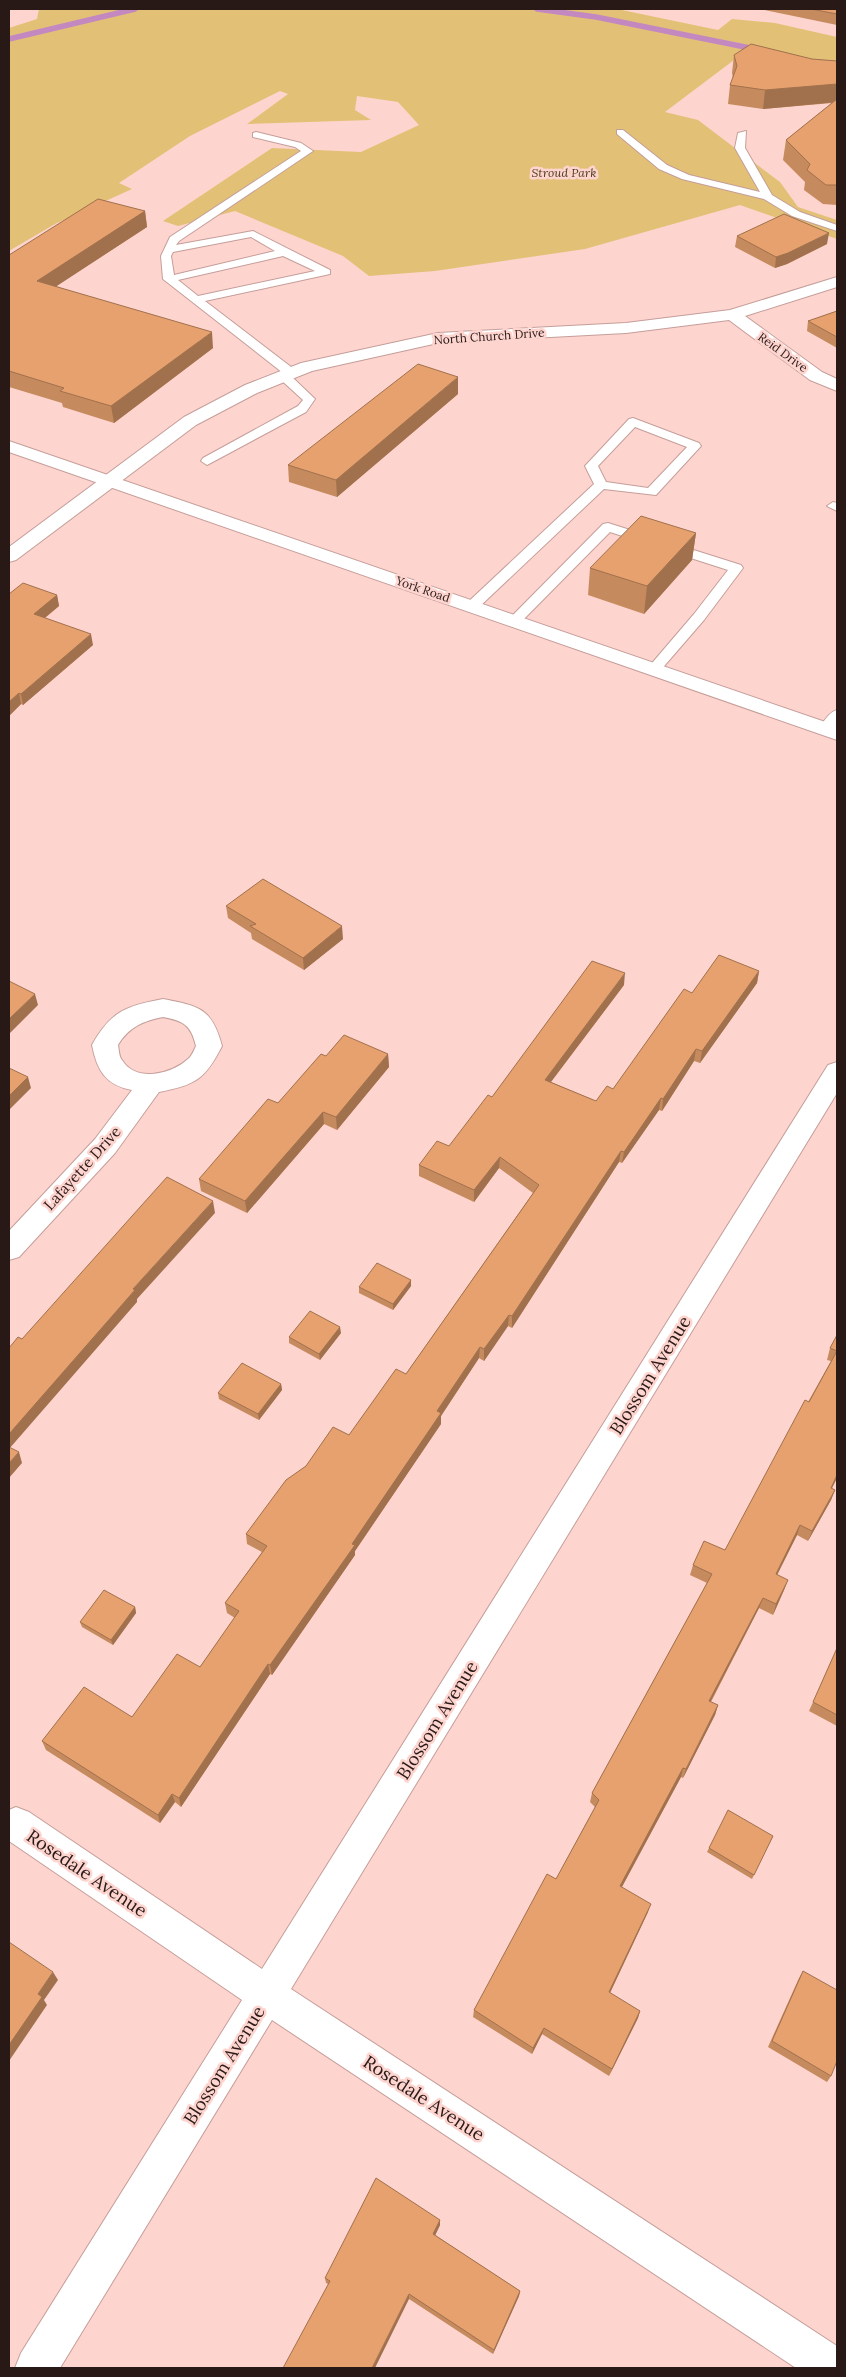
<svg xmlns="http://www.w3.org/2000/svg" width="846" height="2377" font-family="Lora,serif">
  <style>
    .green { fill: #e2c176 }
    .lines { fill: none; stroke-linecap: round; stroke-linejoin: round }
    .stream { stroke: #c488c1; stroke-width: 5.5 }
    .service-casing { stroke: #c59e99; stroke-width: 2 }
    .minor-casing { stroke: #c59e99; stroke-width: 2 }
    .secondary-casing { stroke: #c59e99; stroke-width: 2 }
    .service { fill: #fff; fill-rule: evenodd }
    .minor { fill: #fff; fill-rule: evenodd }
    .secondary { fill: #fff; fill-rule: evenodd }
    .wall { fill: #c68a5f }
    .shaded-wall { fill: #a1714d }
    .building { fill: #e6a16e; stroke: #a1714d }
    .labels { text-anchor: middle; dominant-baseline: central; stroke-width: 5; stroke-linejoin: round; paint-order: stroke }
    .far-park-label { font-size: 12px; font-style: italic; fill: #4f401e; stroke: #fed4cf }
    .far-street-label { font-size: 12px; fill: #281917; stroke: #fed4cf }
    .street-label { font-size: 15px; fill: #281917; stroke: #fed4cf }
    .near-street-label { font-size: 18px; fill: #281917; stroke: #fed4cf }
  </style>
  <rect width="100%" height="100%" fill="#fed4cf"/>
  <path class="green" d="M39,9H617L718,30L732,19L775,23L837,37V80L738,57L665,112L698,120L780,182L798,207L837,220V239L740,205L585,249L435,271L369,276L343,256L235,211L178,226L163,221L272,148L361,152L419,125L398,102L357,96L355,110L371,120L247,124L288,94L280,91L190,136L119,183L132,189L55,224L9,251V28L37,19Z"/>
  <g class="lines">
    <path class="stream" d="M537,9L596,17L760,50
      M9,39L135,9"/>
    <defs>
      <path id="service" d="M617,130H623L667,165L689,175L760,192L735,148L738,133L746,131L745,148L772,195L800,212L837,225V231L792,216L764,199L682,179L659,169L617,134Z
        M256,132L301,143L313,151L179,241L176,245L253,231L330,270V274L205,301L295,370L297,373L291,376L315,399L306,412L207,465L201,461L203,458L298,406L303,400L280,379L278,376L283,373L163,279L161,256L170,237L301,151L295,147L253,137V133ZM251,237L275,251L174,275L171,256L173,252ZM283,256L315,271L198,296L178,280Z
        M633,418L699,443L701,446L656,495L604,489L477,609H467L465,606L467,603L594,484L585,466L629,419ZM635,427L687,447L648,488L606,482L598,466Z
        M833,502L837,503V511L827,506Z
        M608,523L741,565L743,568L704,620L659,672L654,673L647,669L694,614L728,570L610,532L519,624L514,625L507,621L603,524Z
        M837,710V724L831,732H821L819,729C823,722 829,712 837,710Z"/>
      <path id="minor" d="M837,277V287L745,316L822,372L837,379V391L810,380L729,320L626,333L438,343L312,371L257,393L196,425L16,560L9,562V547L184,417L245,385L301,363L438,333L626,323L730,310Z
        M163,999C199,1006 212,1008 222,1046C205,1079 196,1085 159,1092L115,1153L19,1257L9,1260V1231L95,1139L132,1090C105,1085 97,1070 92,1045C111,1011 126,1006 163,999ZM163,1017C184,1021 191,1025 196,1046C194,1050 192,1056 188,1059C172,1074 136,1083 122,1060C119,1057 119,1050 118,1045C129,1027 143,1021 163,1017Z
        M837,1062V1093L291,1989L837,2346V2368H796L272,2020L60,2368H15L21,2353L242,2000L9,1841V1810L16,1807L29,1812L262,1969L828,1065Z"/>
      <path id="secondary" d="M9,441L837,726V740L9,452Z"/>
    </defs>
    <use href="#service" class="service-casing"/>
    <use href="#minor" class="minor-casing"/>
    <use href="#secondary" class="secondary-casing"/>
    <use href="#service" class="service"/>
    <use href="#minor" class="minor"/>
    <use href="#secondary" class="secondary"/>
  </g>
  <path class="wall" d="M759,9H837V25Z
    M734,55L837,61V205L823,204L804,190L805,182L783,160L786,140L832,103L763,109L728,104L730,85L733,78L732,73Z
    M145,211L147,227L56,286L213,348L114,423L63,407L62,403L9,387V255Z
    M737,236L827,244L787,264L775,268L735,247Z
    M837,311V348L807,331L808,321Z
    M458,394L337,497L289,482L288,465Z
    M696,533L692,560L644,614L588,595L590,568Z
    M9,594L57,595L59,606L45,618L93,645L23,705L21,704L9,716Z
    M226,906L343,939L304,970L252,939L251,933L228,918Z
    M759,971L757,983L700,1063L694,1061L662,1111L659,1110L622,1163L619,1162L512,1328L508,1326L484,1361L479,1358L441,1416V1424L355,1551V1555L272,1675L270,1674L181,1807L175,1802L160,1823L46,1750L42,1741L132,1717L200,1667L235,1618L227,1613L225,1603L262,1552L247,1544L246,1534L306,1466L349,1435L406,1374L533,1193L499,1168L474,1202L419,1176V1165L449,1146L492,1097L624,985L551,1082L596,1101L613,1089L692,993Z
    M388,1054L389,1067L337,1130L324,1124L247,1213L201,1191L199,1179L326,1056Z
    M411,1280V1286L393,1310L359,1293V1287Z
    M341,1333L320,1360L289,1343V1337Z
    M837,1335V1478L832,1488L835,1490L831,1500L808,1541L797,1535L777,1575L788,1580L784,1590L773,1615L759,1608L711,1702L718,1705L715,1715L683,1778L681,1777L622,1887L648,1912L610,1993L640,2011L638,2018L609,2076L542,2034L532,2054L473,2017L474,2010L556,1879L595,1807L590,1802L592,1793L707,1583L690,1575L693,1565L725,1550L831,1361L827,1360L830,1348Z
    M281,1384L282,1390L259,1420L219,1399L218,1393Z
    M135,1607L136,1613L113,1645L82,1627L80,1622Z
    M837,1648V1726L809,1711Z
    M773,1836L752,1879L707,1852L709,1848Z
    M803,1971L831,2076L827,2082L768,2047L799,1978Z
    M440,2220V2225L435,2235L520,2291L519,2296L493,2354L409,2299L328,2284L326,2283L325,2278Z"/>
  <path class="shaded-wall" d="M837,84V102L763,109L765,90Z
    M145,211L147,227L40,297L37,281Z
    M829,233L827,244L787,264L775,268L776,257Z
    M212,332L213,348L114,423L111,406Z
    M458,377V394L337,497L336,480Z
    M696,533L692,560L644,614L647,586Z
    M57,595L59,606L36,625L34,614Z
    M91,634L93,645L23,705L21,694Z
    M19,693L21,704L9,716V702Z
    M342,926L343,939L304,970L303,958Z
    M759,971L757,983L700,1063L702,1051Z
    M625,973L624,985L544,1091L545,1080Z
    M35,994L38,1005L9,1034V1019Z
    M696,1049L694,1061L662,1111L663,1099Z
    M388,1054L389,1067L337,1130L336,1117Z
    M28,1077L31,1088L9,1110V1096Z
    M661,1098L659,1110L622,1163L624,1152Z
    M323,1112L324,1124L247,1213L245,1201Z
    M621,1151L619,1162L512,1328V1316Z
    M500,1157L499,1168L474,1202V1190Z
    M213,1201L215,1213L137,1299V1302L9,1449V1434L133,1289Z
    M411,1280V1286L393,1310V1304Z
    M509,1315L508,1326L484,1361V1349Z
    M340,1327L341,1333L320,1360L319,1354Z
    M480,1347L479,1358L441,1416V1424L355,1551V1555L272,1675L270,1665L352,1544L437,1411Z
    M281,1384L282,1390L259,1420L258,1414Z
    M19,1452L22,1463L9,1478V1463Z
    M837,1475V1478L827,1498L831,1488Z
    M835,1490L831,1500L808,1541L812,1531Z
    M800,1525L797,1535L772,1585L776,1574Z
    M788,1580L784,1590L773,1615L776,1604Z
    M763,1598L759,1608L706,1710L709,1701Z
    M135,1607L136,1613L113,1645L111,1640Z
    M268,1664L270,1674L181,1807L179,1798Z
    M718,1705L715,1715L683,1778L686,1769Z
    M683,1768L681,1777L618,1894L620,1886Z
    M172,1794L175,1802L160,1823L158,1815Z
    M651,1904L648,1912L607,1999L609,1992Z
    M53,1972L58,1980L44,2000L47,2005L9,2061V2045L38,1994Z
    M640,2011L638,2018L609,2076L612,2069Z
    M544,2028L542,2034L532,2054L533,2048Z
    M440,2220V2225L433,2240V2234Z
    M520,2291L519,2296L493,2354L494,2350Z
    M409,2294V2299L375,2368H372Z"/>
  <path class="building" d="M811,9H837V14Z
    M751,44L812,59L837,61V84L765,90L730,85L737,66L734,55Z
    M837,99V185H826L807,170L810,164L786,140Z
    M98,199L145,211L37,281L212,332L111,406L60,391L64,388L9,371V255Z
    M784,214L829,233L788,253L776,257L737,236Z
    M837,311V337L808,321Z
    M418,364L458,377L336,480L288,465Z
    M641,516L696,533L647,586L590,568Z
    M23,583L57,595L34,614L91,634L21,694L19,693L9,702V594Z
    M263,879L342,926L303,958L250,926L256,924L226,906Z
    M719,955L759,971L702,1051L696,1049L663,1099L661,1098L624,1152L621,1151L512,1316L509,1315L484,1349L480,1347L437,1411L441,1413L352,1544L355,1545L270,1665L268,1664L179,1798L172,1794L158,1815L42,1741L84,1687L132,1717L177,1654L200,1667L239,1611L225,1603L267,1546L246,1534L286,1480L306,1466L333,1427L349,1435L396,1369L406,1374L539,1185L500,1157L474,1190L419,1165L437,1141L449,1146L488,1095L492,1097L592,961L625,973L545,1080L596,1101L607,1086L613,1089L684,989L692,993Z
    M9,981L35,994L9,1019Z
    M344,1035L388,1054L336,1117L323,1112L245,1201L199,1179L268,1099L278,1103L321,1054L326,1056Z
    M9,1068L28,1077L9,1096Z
    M167,1177L213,1201L133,1289L135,1290L9,1434V1348L18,1337L22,1339Z
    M377,1263L411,1280L393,1304L359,1287Z
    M310,1311L340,1327L319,1354L289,1337Z
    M837,1335V1475L831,1488L835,1490L812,1531L800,1525L776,1574L788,1580L776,1604L763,1598L709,1701L718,1705L686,1769L683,1768L620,1886L651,1904L609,1992L640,2011L612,2069L544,2028L533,2048L474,2010L547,1874L556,1879L599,1800L592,1793L712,1574L693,1565L704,1541L725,1550L805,1400L809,1402L837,1351L830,1348Z
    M242,1363L281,1384L258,1414L218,1393Z
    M9,1447L19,1452L9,1463Z
    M104,1590L135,1607L111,1640L80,1622Z
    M837,1648V1715L813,1702Z
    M728,1810L773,1836L754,1875L709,1848Z
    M9,1942L53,1972L38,1994L42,1997L9,2045Z
    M803,1971L837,1990V2061L831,2076L772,2041Z
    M376,2178L440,2220L433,2234L520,2291L494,2350L409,2294L372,2368H283L330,2281L325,2278Z"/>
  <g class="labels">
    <g class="far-park-label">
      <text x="564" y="172">Stroud Park</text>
    </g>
    <g class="far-street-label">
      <text transform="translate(489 336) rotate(-4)">North Church Drive</text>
      <text transform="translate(783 352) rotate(36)">Reid Drive</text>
      <text transform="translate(423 589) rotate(19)">York Road</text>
    </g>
    <g class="street-label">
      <text transform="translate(82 1168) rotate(-48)">Lafayette Drive</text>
    </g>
    <g class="near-street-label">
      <text transform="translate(650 1375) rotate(-58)">Blossom Avenue</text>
      <text transform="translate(437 1720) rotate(-58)">Blossom Avenue</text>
      <text transform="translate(87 1873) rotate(34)">Rosedale Avenue</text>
      <text transform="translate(224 2065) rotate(-58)">Blossom Avenue</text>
      <text transform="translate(424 2098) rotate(33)">Rosedale Avenue</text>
    </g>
  </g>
  <rect width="846" height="2377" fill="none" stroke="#281917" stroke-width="20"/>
</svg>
